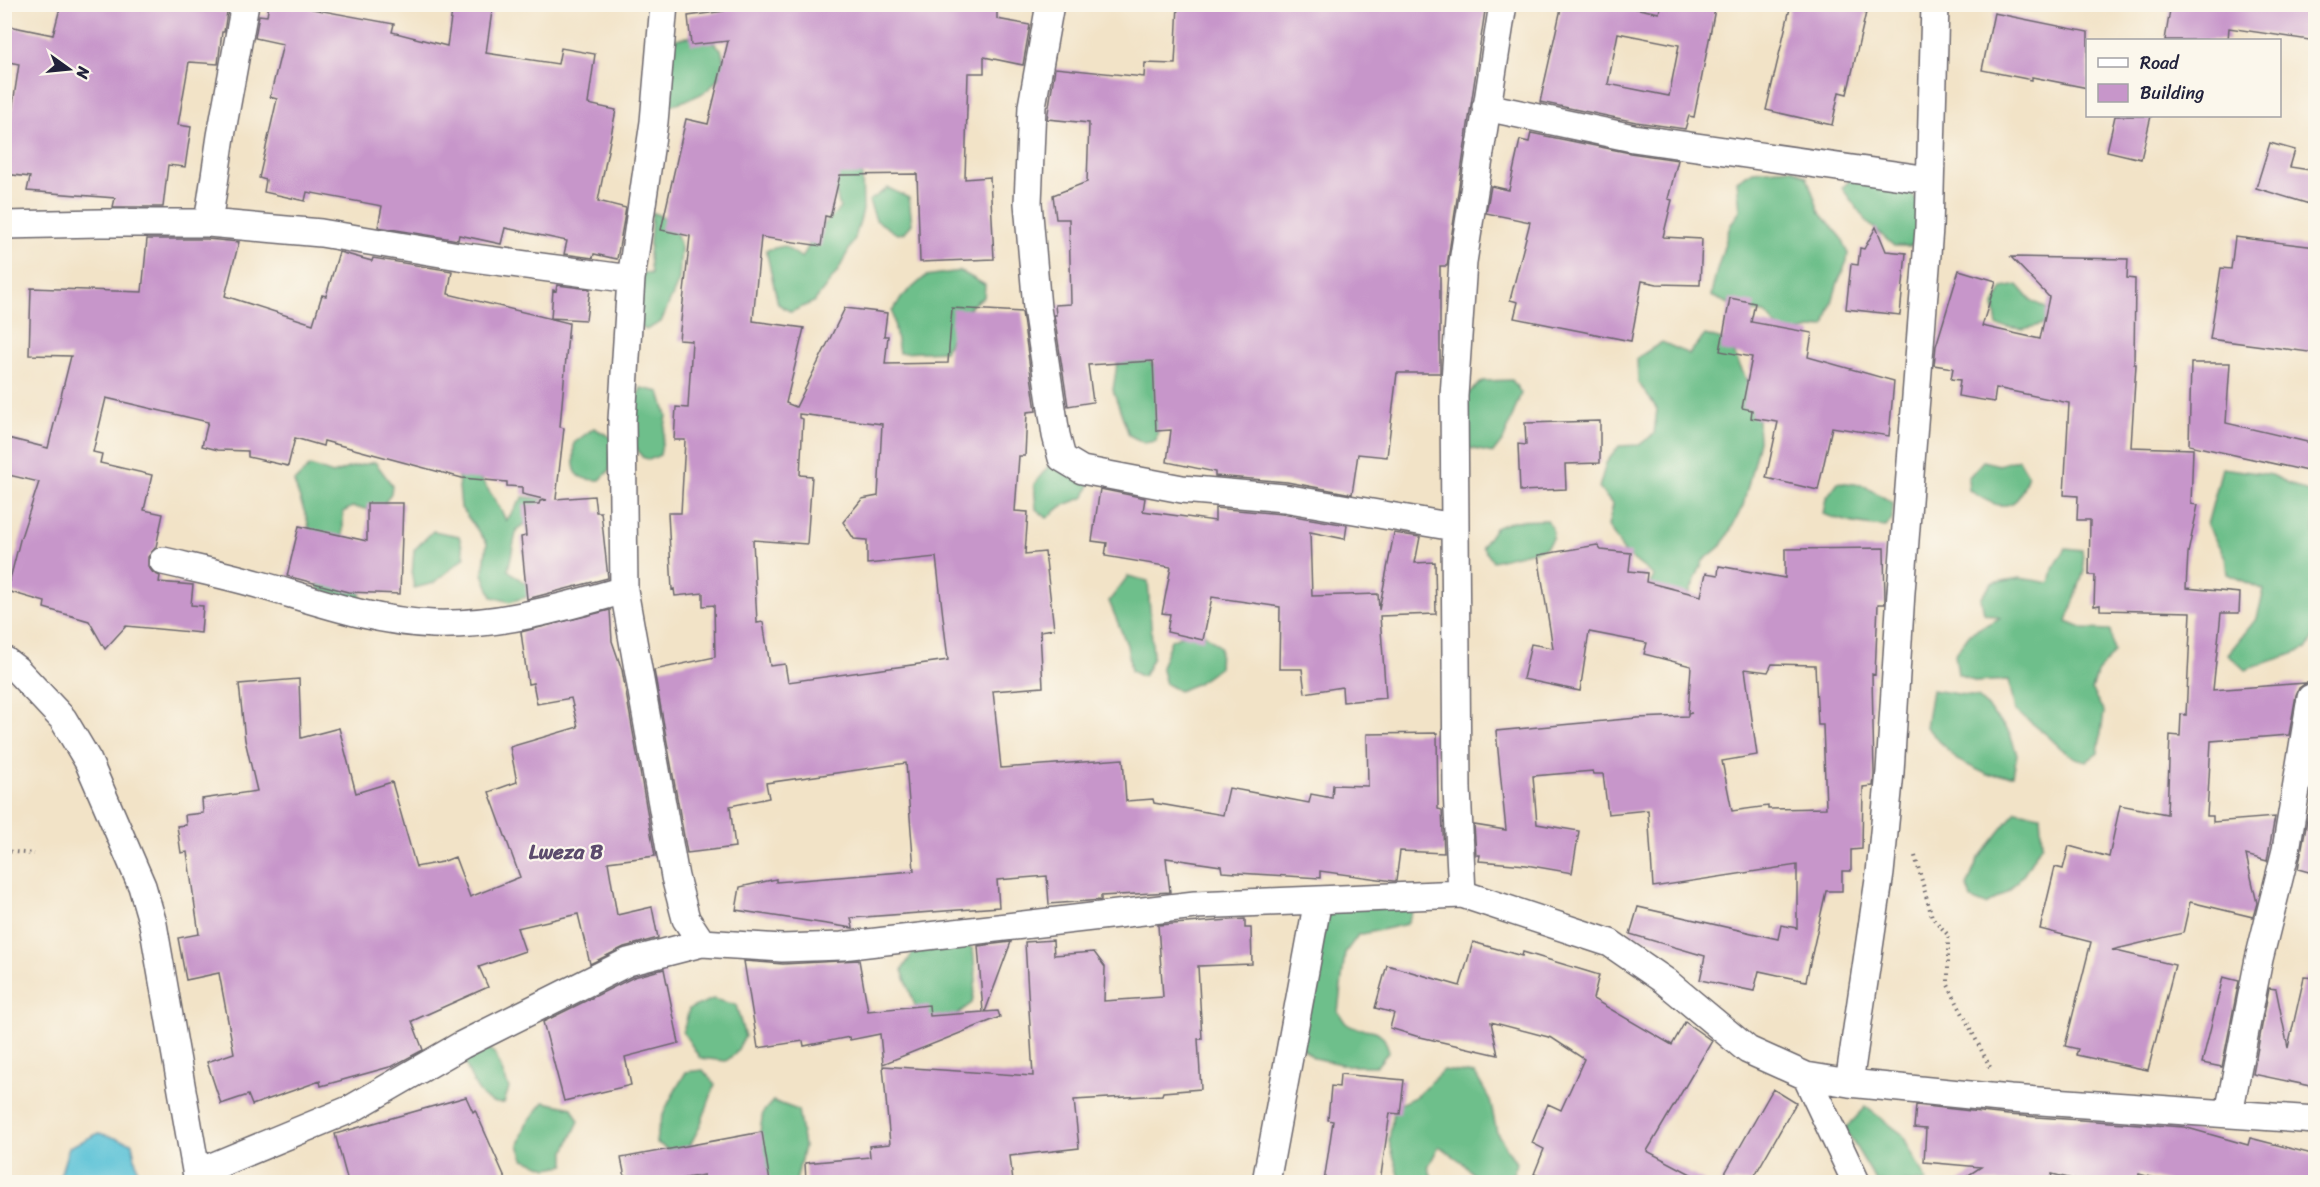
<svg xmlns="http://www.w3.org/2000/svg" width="2320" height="1187" font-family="Sriracha,sans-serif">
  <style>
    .forest { fill: #6ebf8b; stroke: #487063; stroke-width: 1.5 }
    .water { fill: #5bc2d7; stroke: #3e7289; stroke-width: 1.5 }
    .building { fill: #c796ca; fill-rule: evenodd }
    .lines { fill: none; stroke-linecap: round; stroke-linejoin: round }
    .minor-casing { stroke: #6b666c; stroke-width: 30 }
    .path { stroke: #6b666c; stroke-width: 4; stroke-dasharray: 1.5 4.5; stroke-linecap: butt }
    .minor { stroke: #fff; stroke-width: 27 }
    .labels { text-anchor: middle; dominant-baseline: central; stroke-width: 4.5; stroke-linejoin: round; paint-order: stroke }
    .quarter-label { font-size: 21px; font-weight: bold; fill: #5c4b6d; stroke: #fbf7ec }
  </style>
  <rect width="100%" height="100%" fill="#fbf7ec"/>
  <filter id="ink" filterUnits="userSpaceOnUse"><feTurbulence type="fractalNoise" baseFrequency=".0167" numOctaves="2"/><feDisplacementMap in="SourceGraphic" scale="12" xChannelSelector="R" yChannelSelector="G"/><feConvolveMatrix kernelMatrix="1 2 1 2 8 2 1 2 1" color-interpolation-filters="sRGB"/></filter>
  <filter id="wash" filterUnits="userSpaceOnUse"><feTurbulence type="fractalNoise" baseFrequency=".008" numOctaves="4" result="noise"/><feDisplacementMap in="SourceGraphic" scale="24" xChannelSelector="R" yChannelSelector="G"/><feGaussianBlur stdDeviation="1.35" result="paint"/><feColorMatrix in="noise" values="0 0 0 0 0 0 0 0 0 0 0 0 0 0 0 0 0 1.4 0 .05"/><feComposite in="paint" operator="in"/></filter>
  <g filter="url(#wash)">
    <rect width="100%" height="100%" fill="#f2e3c7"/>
    <path class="forest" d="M703,34L721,49L725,66C712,93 700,96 672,105L647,90L675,39Z
      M841,153L862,171L863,210L855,238L838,271L814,302L791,312L778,304L766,250L784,246L802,258L815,234L840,208L832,177Z
      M1792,168L1807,177L1819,211L1842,238L1848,252L1847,261L1838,282L1825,326L1784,335L1765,313L1745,311L1711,296L1715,277L1730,226L1740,210L1737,181L1753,171Z
      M1852,178L1905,186L1921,205L1915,242L1910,246H1894L1868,223L1842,188Z
      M888,188L909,198L912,224L904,233L897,234L876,220L869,201Z
      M652,212L673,222L681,248L679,280L661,322L646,330L617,312L626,270L651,274L649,256Z
      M960,271L985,285L984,297C962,308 954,330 945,351L899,353L892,311L903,296L926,276Z
      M2018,285L2031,300L2047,309L2053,322L2023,329L1997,326L1994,305L2003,288Z
      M1705,335L1729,342L1757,403L1759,441L1743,506L1723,544L1703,561L1686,601L1637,609L1654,576L1625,553L1608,526L1613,505L1599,488L1606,463L1619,446L1639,445L1654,434L1657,409L1638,382L1637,358L1662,342L1689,354Z
      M1144,355L1158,371L1161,413L1156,441L1144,443L1129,435L1113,390L1117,364Z
      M1512,380L1521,393L1504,439L1493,453L1469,448L1461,432L1466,395L1483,381Z
      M641,388L660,392L667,416L660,455L649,460L642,457L636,447L637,432L633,406Z
      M594,428L612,438L610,470L600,480C569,481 574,467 574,443Z
      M2019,459L2028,475C2025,482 2022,492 2018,498C2004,515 1982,498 1969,490L1968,478L1983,461L1999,465Z
      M375,462L392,485L391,493L380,511L352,507L343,512V556L359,582L361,601L317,589L322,572L312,542L307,519L294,482L310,466L333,474L348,468Z
      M1051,463L1090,484L1085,497L1062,506L1047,518L1036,509L1034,484Z
      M2222,468L2272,475L2315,496L2314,535L2316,536L2315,634L2307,649L2245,670L2228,654L2257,618L2264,590L2227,574L2225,557L2207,525Z
      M476,471C486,488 499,502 506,521L523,497L542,499L545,511L517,529L508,570L531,588L530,596L510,602L492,597L483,574L487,543L461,508L458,476Z
      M1838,482L1863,485L1893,503L1892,519L1886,527C1864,526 1844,522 1823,514L1826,498Z
      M1547,520L1552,528L1553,538L1545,548L1493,561L1482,547L1495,528L1512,521Z
      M433,531L459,536L465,557L434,583L414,588L412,576L414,550Z
      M2066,548L2082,550L2084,571L2067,622L2084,629L2110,630L2114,652L2097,673L2092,691L2104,712L2098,753L2087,761C2068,758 2060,747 2047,735C2037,726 2026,719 2015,711L2009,680L1976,682L1958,674L1955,654L1970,633L2000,618L1984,613L1981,598L1992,583L2020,578L2050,583L2053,569Z
      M1128,576L1148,581L1153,657L1143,677L1131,671L1127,645L1109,601Z
      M1198,628L1220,647L1219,668L1196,684L1179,691L1166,684L1161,667L1171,640Z
      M1932,690L1978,697L2009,732L2017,754L2013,775H1988L1957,760L1926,727Z
      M2016,811L2040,815L2042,844L2024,873L2008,892L1986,905L1971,899L1967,886L1978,859Z
      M1355,891L1377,892L1413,910L1407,924L1358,935L1345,953L1338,1012C1341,1015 1344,1022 1347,1024C1364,1036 1380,1019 1389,1051L1377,1066H1349L1314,1058L1286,1033L1326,918Z
      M959,941L973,949L976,980L972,1003L945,1023L917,1011L902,970L917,946Z
      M713,999L736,1005L745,1037L735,1054L726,1061L700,1058L683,1032L689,1009Z
      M482,1041L495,1054L509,1088L504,1103C479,1108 469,1073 462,1055Z
      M703,1070L715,1085L700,1126L685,1155L673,1153L656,1142C659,1116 673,1094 686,1072Z
      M1443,1070L1475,1074L1490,1100L1497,1133L1516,1163L1511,1182H1480L1462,1162L1439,1146L1428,1167L1434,1182H1401L1389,1141L1394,1107L1417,1096Z
      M773,1101L798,1110L804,1146L796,1182H760L756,1159L763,1112Z
      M544,1102L572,1108L579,1121L565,1151V1165L548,1168L524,1159L519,1145L526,1124Z
      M1866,1107L1902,1134L1927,1182H1877L1845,1129Z"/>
    <path class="water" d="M99,1133L132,1143L140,1182H58L69,1147Z"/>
    <g id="blocks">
      <path class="building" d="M61,4H145L227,12L224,32H222L218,64L189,62L178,125L191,127L185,167L168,165L163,207H113L115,198L27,191L30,177L4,174V136L8,137L19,64L4,61V25L53,35Z
        M269,4H313L312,9L394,24L392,32L447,46L453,4H493L486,53L558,64L561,48L595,54L588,104L616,110L598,201L626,208L617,259L594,254L593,258L564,254L567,241L505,228L501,244L459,235L458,240L378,227L382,206L307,192L305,201L264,192L266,180L259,178L277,99L270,97L283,44L255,38L259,15L267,16Z
        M725,4H997V19L1030,25L1023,65L984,57V73H968L965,179L990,177L994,259L920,262L917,174L840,175L830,217L825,216L821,246L761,237L753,320V321L804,328L786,403L796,407L845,308L887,313L884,336H888L885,364L948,363L952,308L1022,312L1036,411L1027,412L1025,456H1019L1015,511L1028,512L1025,554L1045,552L1054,629L1040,631L1043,687L993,691L1001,768L1123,759L1126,801L1153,799L1154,803L1223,815L1229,788L1309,803L1311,794L1332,798L1333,785L1368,786L1367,734L1437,733L1438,809L1442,810L1444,853L1400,851L1396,881H1393L1320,871V878L1222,872L1221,866L1166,858L1170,892L1101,896V900L1049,904L1047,876L997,880L999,907L851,918L853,928L736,910L740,887L776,879V882L914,871L906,763L766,783L769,798L730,806L735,847L687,853L654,670L715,657L714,605L703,606V593L675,596L674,589L672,590L668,513H681L685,440H674L676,407L688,408L692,341L679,340L690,236L661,230L686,119L708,124L728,41L691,45L688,16L724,11ZM799,414L882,424L878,496L862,499L843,522L854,539L867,540V564L936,557L948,660L788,682L785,664L770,666L763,622L757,623L753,540L807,544L812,476L800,475L803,419L799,418Z
        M1178,4H1486L1447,266H1440V373H1397L1387,457L1358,454L1352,494L1287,482L1215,476V472L1167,462L1171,430L1156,431L1153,361L1088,365L1093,402L1068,406L1054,315H1056L1055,305L1071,304L1069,219H1056L1053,195L1087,182L1089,123L1047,119L1055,68L1144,77L1145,63L1175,64Z
        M1562,4H1614L1659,13L1661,4H1716L1694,117L1689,116L1685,129L1636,122L1540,102ZM1618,33L1679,45L1669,96L1608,84Z
        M1791,4H1868L1847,94L1839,92L1832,125L1766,110Z
        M2171,4H2316V41L2229,28L2228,40H2165Z
        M1994,13L2088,32V88L2032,77V80L1982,70Z
        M2115,116H2151L2141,159L2107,151Z
        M1531,133L1630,153L1678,160L1668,199L1672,200L1663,237L1702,239L1700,285L1657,284L1642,281L1631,341L1514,318L1518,302L1510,300L1530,222L1486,213L1491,186L1509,190L1520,140L1529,142Z
        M2270,143L2295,150L2290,167L2316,171V206L2256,188Z
        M1876,227L1886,251L1906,253L1900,315L1846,309L1851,264L1858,265L1860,248L1864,249Z
        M2235,237L2316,247V353L2210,339L2221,268L2231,269Z
        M147,239H207L239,242L225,296L313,324L322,295L326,296L339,252L372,261L373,258L452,271L448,294L569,323L560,427L564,428L556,499L594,496L596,512H601L608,578L527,599L521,537L526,536L523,504H539L540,501L547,500L522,494V487L507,486V482L462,478L324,441L323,446L295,438L288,466L248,457V451L218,450L202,446L208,422L106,398L93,452L102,454L100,463L152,475L144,510L163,514L156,547L148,557V566L153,573L160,576L159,582L193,585L191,605L203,606L201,633L126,626L105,649L89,621L44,608L45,602L7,591L20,540L39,482L4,474V437L48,448L71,356L29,355L31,288L142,292Z
        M2011,257L2128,259L2127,278L2135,279L2134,364H2136L2131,447L2193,449L2191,504L2198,505L2188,553L2186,588L2240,593L2239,613H2221L2213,690L2306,683L2299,688L2296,695L2289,735L2211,741L2207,816H2213V822L2275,817L2267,861L2246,855L2257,903L2253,917L2190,902L2183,933L2112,950L2175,965L2148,1070L2076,1055L2078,1049L2065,1046L2091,942L2040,929L2055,867L2063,869L2069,846L2109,857L2120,805L2167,814L2170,735L2180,736L2181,714L2186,715L2191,612L2100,610V605L2094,606L2095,575H2089L2090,520H2077L2078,496L2064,495L2069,403L1996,388L1994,402L1958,396L1960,380L1951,379L1953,368L1934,365L1936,346L1959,270L1996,281L1982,326L2040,339L2049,297Z
        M557,285L590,289L586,320L551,318L553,290L556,291Z
        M1730,298L1755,303L1751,322L1812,333L1808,357L1894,381L1889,436L1832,427L1818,490L1766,478L1778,422L1751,418L1752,410L1742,408L1752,357L1720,351Z
        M2191,363H2230L2226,423L2316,444V473L2189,445Z
        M1600,421V463L1565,464L1566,489L1520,491L1518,444L1526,445L1525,423Z
        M1100,489L1145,498L1143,511L1215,521V508L1282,514L1347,525L1345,539L1310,532L1312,596L1378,594L1379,610L1394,533L1420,537L1415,563L1435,562L1436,614L1380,616L1386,698L1343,702L1342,687L1305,693L1302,669H1279L1280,607L1212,597L1203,640L1167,632L1170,614L1162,613L1171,567L1105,556L1107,543L1092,541Z
        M367,503H403L400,594L348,592L287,576L299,526L367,541Z
        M1597,545L1601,550L1631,553L1629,571L1647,573L1646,582L1701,596L1706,573L1718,575L1719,566L1785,578V549L1884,548L1885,604H1878L1875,675L1872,674L1874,775L1873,786L1863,787L1862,849L1851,850V871H1842V891H1826L1806,981L1759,971L1754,991L1700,980L1705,956L1630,934L1638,907L1778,939L1781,925L1797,928V865L1653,887L1648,810L1608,814L1603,774H1594L1593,771L1533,776L1537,824L1579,831L1572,873L1526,865L1479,861L1480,855H1476L1474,825L1506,830L1496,731L1637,718L1688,716V714L1692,713H1688L1691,666L1644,654L1647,643L1589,632L1580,691L1523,679L1531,644L1553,648L1538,555ZM1772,664L1815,665L1818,725H1823L1826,808L1768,809V806L1732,811L1722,761L1757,755L1745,669L1768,672Z
        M610,610L612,641L622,670L655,856L608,862L617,915L652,907L658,938L624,947L590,964L578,914L517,928L525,951L479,967L488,987L412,1021L423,1050L393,1066L321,1086L320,1081L252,1105L248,1095L221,1104L207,1062L234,1053L219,973L186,980L178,938L199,934L187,852L181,853L177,826L186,825L185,815L203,813L202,799L257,791L245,740L239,684L299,679L301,738L339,728L356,793L392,782L416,867L442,862L455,857L470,897L520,877L489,792L517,782L510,747L578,727L571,698L537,704L533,683L528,684L521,632Z
        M2316,814V874L2298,869L2308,815Z
        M1245,919V928H1251L1252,964L1198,966L1202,1039H1198L1201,1089L1163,1092L1162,1095L1074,1100L1079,1148L1010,1156L1013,1182H806L805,1163L870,1157L869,1146L890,1144L883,1066L1033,1076L1025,942L1053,940L1054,955L1094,952L1105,967L1104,1001L1163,997L1158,925Z
        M1011,942L985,1012L998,1011L1000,1017L883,1064L880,1034L850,1040L849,1037L804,1046L803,1041L758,1048L744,961L783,964L859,960L868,1011L929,1005L930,1016L983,1012L978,946Z
        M1473,942L1522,956L1523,952L1599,975L1593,999L1672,1045L1685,1022L1712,1041L1647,1151L1706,1182H1537L1540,1176L1534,1174L1544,1149L1532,1143L1548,1104L1561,1110L1584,1059L1552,1038L1491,1022L1498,1055L1416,1036L1390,1028L1394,1013L1375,1008L1387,965L1460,986Z
        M664,969L679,1043L625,1057L631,1085L564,1101L543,1022L634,977Z
        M2223,977L2239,981L2222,1067L2202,1063Z
        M2304,977L2316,978V1087L2253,1074L2269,988L2276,989L2288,1048Z
        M1340,1074L1404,1080L1400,1114L1390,1113L1380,1182H1324L1333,1121L1328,1120L1331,1086L1339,1087Z
        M1773,1089L1796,1103L1751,1182H1720Z
        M466,1097L473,1112L475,1110L507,1182H348L335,1134Z
        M1916,1105L2008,1115L2184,1127L2248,1145L2250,1138L2316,1155V1182H2168L2139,1174L2137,1182H2084L2052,1174L2050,1182H1958L1981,1167L1924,1162L1926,1129L1914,1128Z
        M762,1132L770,1182H703L704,1175L663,1182H626L621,1158Z"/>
    </g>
  </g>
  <g filter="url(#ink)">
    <use href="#blocks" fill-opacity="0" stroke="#6b666c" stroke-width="1.5"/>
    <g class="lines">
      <defs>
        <path id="minor" d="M664,4L654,122L631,279L622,420L624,590L675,877L686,919L702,943L782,948L842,946L1195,905L1462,894L1610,943L1665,981L1748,1050L1806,1076L1849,1083L2010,1099L2316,1120
          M1050,4L1032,106L1028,203L1037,308L1056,435L1062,458L1082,470L1182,489L1284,498L1454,527
          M1486,107L1633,138L1930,180
          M208,223L221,136L245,4
          M4,225L100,223H208L321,233L459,256L631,279
          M163,561C197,569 231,576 264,586C319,602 375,622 433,624C498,626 562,608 624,590
          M4,660L17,670L63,719L88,761L142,886L153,924L198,1182
          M1462,894L1457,789L1454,396L1463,262L1503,4
          M1806,1076L1856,1182
          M1849,1083L1880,873L1890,772L1901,592L1929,228L1935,4
          M2229,1113L2259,959L2286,850L2311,698
          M197,1173L351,1109L462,1045L628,962L702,943
          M1266,1182L1318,900"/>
      </defs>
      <use href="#minor" class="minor-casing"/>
      <path class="path" d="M4,851L34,854
        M1915,856L1932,917L1948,935V985L1990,1067"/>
      <use href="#minor" class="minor"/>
    </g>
  </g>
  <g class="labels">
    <g class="quarter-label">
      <text x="566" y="852">Lweza B</text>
    </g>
  </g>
  <rect width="2320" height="1187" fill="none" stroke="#fbf7ec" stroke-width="24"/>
  <rect x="2086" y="39" width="195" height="78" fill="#fbf7ec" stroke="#a4a2a5" stroke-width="1.5"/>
  <rect x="2098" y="58" width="30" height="9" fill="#ffffff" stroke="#a4a2a5" stroke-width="1.5"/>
  <text x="2140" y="69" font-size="18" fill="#22223b">Road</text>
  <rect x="2098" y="84" width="30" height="18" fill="#c796ca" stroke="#a4a2a5" stroke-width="1.5"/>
  <text x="2140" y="99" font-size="18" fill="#22223b">Building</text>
  <g transform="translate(69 69) rotate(105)" stroke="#fbf7ec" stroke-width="4.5" paint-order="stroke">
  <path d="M0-4.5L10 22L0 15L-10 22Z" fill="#22223b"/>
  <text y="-9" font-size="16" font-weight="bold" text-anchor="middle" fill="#22223b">N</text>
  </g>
</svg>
